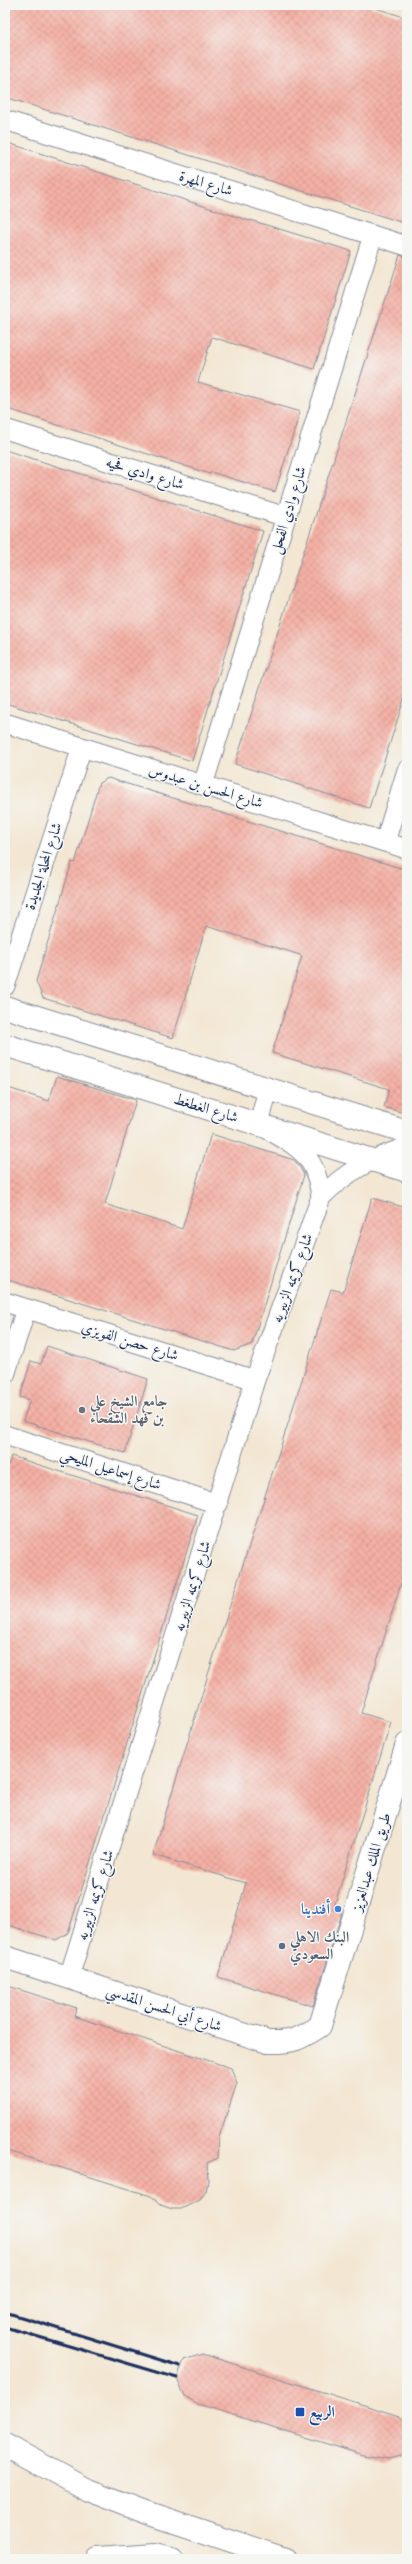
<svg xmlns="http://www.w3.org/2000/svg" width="412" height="2564" font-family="Cardo,Amiri,serif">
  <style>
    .building { fill: url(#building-cross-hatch) }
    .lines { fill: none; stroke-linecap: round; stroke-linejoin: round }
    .street-casing { stroke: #878b98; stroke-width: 21 }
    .secondary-casing { stroke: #878b98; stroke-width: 24 }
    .primary-casing { stroke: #878b98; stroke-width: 24 }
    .street { stroke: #fff; stroke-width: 19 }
    .secondary { stroke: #fff; stroke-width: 22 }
    .primary { stroke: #fff; stroke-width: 22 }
    .rail { stroke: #1b2f5e; stroke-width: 3 }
    .worship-dot { fill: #6b7280; stroke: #f6f6f2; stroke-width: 1.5 }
    .shop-dot { fill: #3f7fe0; stroke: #f6f6f2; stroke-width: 1.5 }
    .service-dot { fill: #5c6f8a; stroke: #f6f6f2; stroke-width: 1.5 }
    .transit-dot { fill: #1a4fb4; stroke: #f6f6f2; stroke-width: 1.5 }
    .labels { text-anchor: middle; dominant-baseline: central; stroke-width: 3; stroke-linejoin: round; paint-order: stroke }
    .street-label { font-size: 15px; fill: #1b2f5e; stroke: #f6f6f2 }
    .worship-label { font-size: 15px; font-weight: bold; fill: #5b616d; stroke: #f6f6f2; text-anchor: start }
    .shop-label { font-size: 15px; font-weight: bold; fill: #366cbe; stroke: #f6f6f2; text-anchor: end }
    .service-label { font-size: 15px; font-weight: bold; fill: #4e5e75; stroke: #f6f6f2; text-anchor: start }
    .transit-label { font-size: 15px; font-weight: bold; fill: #164399; stroke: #f6f6f2; text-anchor: start }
  </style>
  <defs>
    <pattern id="building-cross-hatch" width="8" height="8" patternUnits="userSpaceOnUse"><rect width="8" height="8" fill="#f5b0a4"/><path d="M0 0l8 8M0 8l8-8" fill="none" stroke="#d19890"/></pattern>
  </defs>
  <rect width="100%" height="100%" fill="#f6f6f2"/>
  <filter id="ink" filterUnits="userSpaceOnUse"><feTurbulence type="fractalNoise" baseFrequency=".025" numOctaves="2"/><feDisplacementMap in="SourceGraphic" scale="8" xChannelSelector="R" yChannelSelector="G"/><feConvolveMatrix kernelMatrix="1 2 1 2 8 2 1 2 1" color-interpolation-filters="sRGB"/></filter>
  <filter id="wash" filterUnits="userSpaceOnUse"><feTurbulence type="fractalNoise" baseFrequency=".012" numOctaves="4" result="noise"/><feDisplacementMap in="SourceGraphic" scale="16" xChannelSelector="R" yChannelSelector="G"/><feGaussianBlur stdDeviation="0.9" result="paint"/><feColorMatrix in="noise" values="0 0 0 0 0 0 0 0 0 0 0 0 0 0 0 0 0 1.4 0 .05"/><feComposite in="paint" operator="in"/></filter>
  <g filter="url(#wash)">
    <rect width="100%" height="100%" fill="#f3e7d3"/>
    <g id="blocks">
      <path class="building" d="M5,5H366L407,18V224L5,97Z
        M5,142L250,221V220L351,251L314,369L212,337L198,382L300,412L275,492L211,472L210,474L5,408Z
        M400,255L407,257V690L369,808L235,764Z
        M5,450L263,531L192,761L5,703Z
        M108,778L407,870V1114L384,1107L389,1089L272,1053L302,956L297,954L206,926L173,1038L43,998L36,981L72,862L75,863L99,783Z
        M57,1076L136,1100L105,1204L182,1229L211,1134L294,1160L299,1166L304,1175L252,1344L234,1351L5,1279V1087L49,1101Z
        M372,1198L407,1208V1564L361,1713L391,1722L333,1910L342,1913L313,2006L218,1977L246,1883L153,1855L211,1665L331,1289L343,1292Z
        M47,1346L148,1379L125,1453L23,1421L30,1400L20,1397L31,1361L41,1364Z
        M11,1456L198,1515L68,1933L56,1940L5,1924V1476Z
        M5,1985L77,2008L74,2016L231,2068L237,2083L219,2137L218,2158L207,2163L208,2181L206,2191L200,2200L181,2209H172L161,2205L151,2196L5,2150Z
        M202,2354L399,2416L407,2422V2454L389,2459L363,2455L198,2404L185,2396L177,2378L184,2360Z"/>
    </g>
  </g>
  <g filter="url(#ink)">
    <use href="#blocks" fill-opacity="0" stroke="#878b98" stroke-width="1"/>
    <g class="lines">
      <defs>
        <path id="street" d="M5,120L407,246
          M5,429L286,517
          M5,723L407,849
          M203,785L373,235
          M385,842L407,770
          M5,986L82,747
          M268,1089L259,1124C296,1147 315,1150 321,1197
          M5,1302L255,1380
          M5,1375L26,1309
          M5,1435L218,1504
          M69,1977L255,1380L321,1197C348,1170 371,1159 407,1147"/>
        <path id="secondary" d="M5,1007L407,1132
          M5,1045L407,1171"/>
        <path id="primary" d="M5,1957L268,2042C292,2043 300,2039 320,2026L407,1744
          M5,2445L88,2490L145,2512L285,2559
          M98,2559L155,2555L172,2559"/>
      </defs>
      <use href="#street" class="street-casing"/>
      <use href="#secondary" class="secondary-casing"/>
      <use href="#primary" class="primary-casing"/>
      <use href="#street" class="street"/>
      <use href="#secondary" class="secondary"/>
      <use href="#primary" class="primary"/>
      <path class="rail" d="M5,2312L180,2366
        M5,2327L177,2378"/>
    </g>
  </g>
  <circle class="worship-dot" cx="82" cy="1410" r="4"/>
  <circle class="shop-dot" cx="338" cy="1909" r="4"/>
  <circle class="service-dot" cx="282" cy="1946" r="4"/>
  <rect class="transit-dot" x="295" y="2407" width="10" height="10" rx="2"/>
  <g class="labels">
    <g class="street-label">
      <text transform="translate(206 183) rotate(17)">شارع المهرة</text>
      <text transform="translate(145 473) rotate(17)">شارع وادي فحيه</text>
      <text transform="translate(288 510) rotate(-73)">شارع وادي الفحل</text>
      <text transform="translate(206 786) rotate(17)">شارع الحسن بن عبدوس</text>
      <text transform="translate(43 866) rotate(-72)">شارع المحلة الجديدة</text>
      <text transform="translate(206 1108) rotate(17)">شارع الغطغط</text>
      <text transform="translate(292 1278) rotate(-70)">شارع كريمه الزبيريه</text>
      <text transform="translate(130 1341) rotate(17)">شارع حصن الفويزي</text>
      <text transform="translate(111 1469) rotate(18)">شارع إسماعيل المليحي</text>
      <text transform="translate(192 1586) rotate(-73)">شارع كريمه الزبيريه</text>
      <text transform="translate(371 1862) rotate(-73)">طريق الملك عبدالعزيز</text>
      <text transform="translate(95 1895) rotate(-73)">شارع كريمه الزبيريه</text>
      <text transform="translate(164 2008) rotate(18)">شارع أبي الحسن المقدسي</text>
    </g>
    <g class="worship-label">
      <text x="90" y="1401">جامع الشيخ علي<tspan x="90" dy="17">بن فهد الشقحاء</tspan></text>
    </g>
    <g class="shop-label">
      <text x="330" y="1909">أفندينا</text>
    </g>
    <g class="service-label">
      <text x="290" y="1937">البنك الاهلي<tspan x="290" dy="17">السعودي</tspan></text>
    </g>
    <g class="transit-label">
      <text x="309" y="2412">الربيع</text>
    </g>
  </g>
  <rect width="412" height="2564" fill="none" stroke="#f6f6f2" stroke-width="20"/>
</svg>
